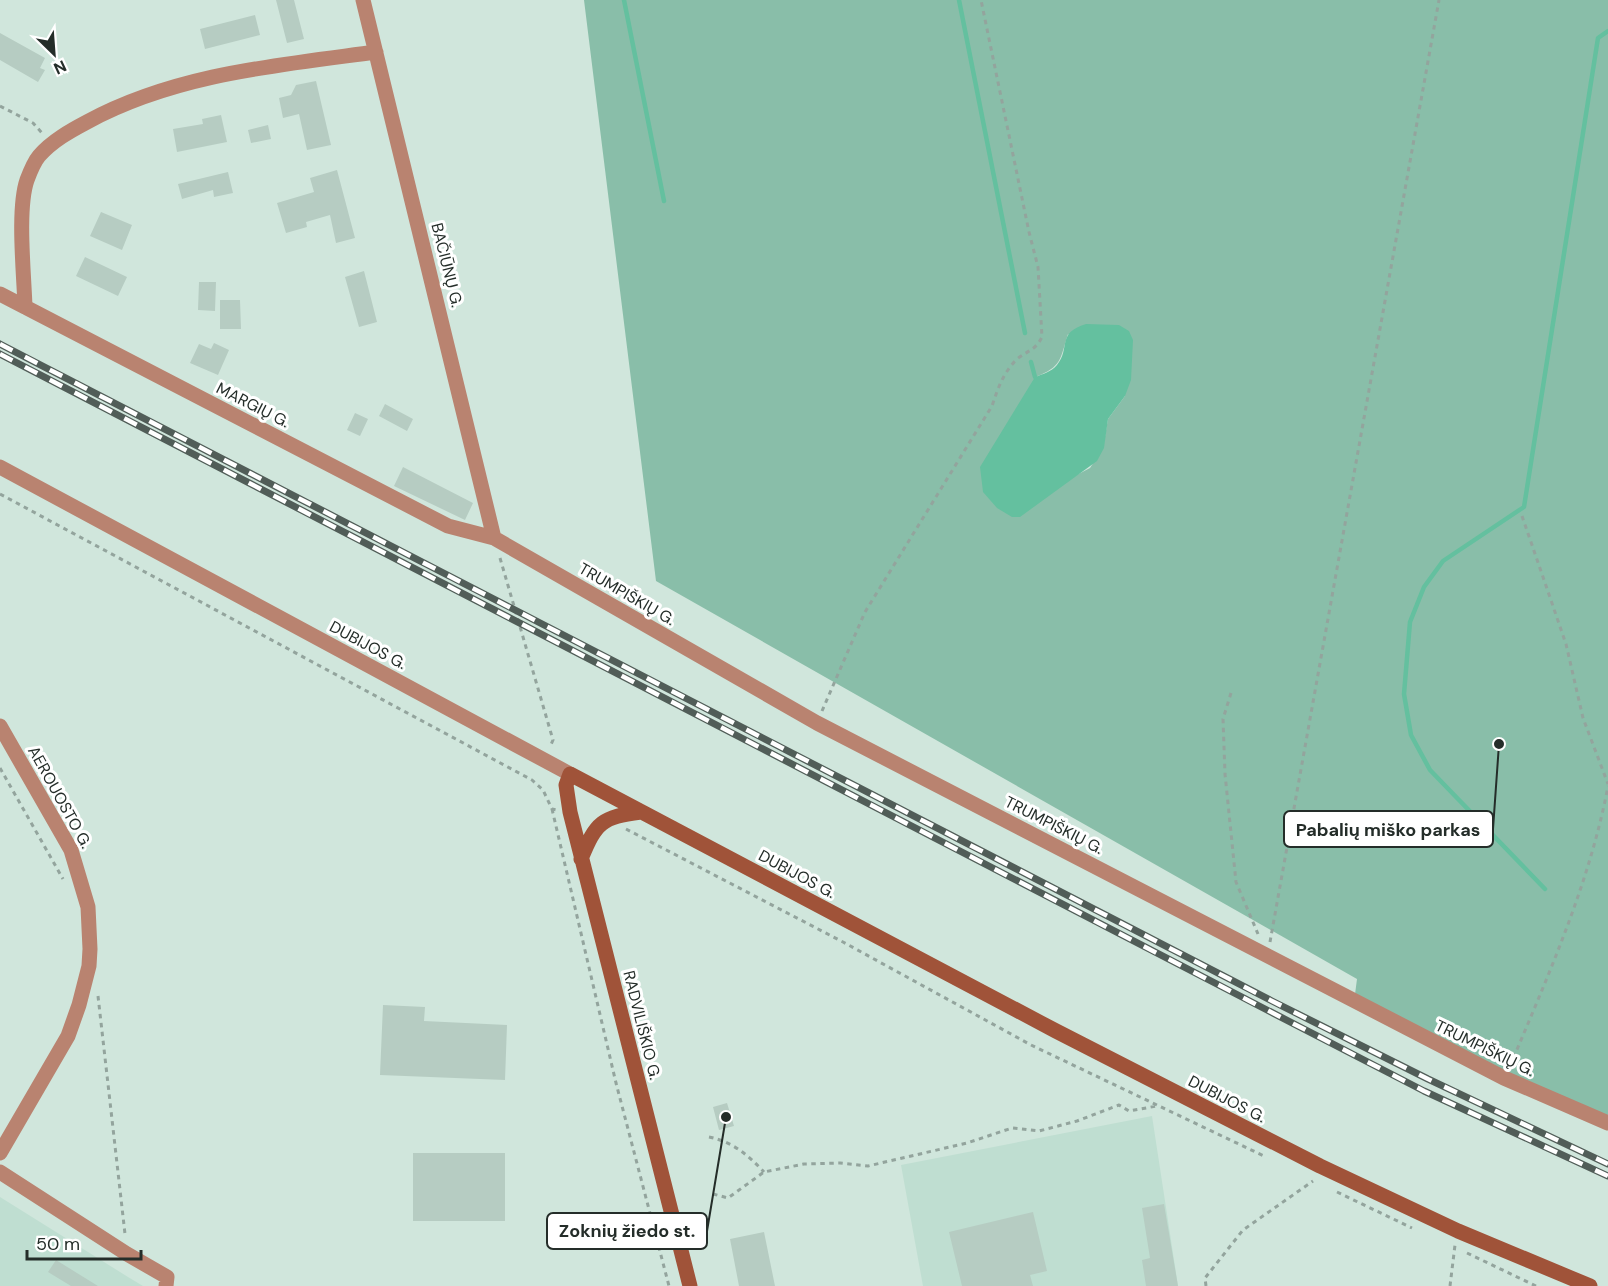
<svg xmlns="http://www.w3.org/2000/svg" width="1608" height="1286" font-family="'DM Sans',sans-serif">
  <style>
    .built { fill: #bfded1 }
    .green { fill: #89bea9; fill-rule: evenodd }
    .water { fill: #64c09f }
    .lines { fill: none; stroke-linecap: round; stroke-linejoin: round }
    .stream { stroke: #64c09f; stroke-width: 4.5 }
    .building { fill: #b6ccc2 }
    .path { stroke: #93a49d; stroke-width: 3; stroke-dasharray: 4.5 4.5; stroke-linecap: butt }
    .minor { stroke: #b98370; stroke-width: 15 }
    .secondary { stroke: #a05339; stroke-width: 15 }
    .rail-casing { stroke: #515d58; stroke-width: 7 }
    .rail { stroke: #fff; stroke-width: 4.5; stroke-dasharray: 14; stroke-linecap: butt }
    .labels { text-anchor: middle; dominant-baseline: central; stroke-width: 6; stroke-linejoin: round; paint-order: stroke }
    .street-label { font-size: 16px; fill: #242d29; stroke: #fff }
    .leader { fill: none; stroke: #242d29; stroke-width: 2 }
    .callout-dot { fill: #242d29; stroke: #fff; stroke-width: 2 }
    .callout { fill: #fff; stroke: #242d29; stroke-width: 2 }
    .callout-label { font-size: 18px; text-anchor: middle; font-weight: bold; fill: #242d29 }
  </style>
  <rect width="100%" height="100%" fill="#d0e6dc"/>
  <path class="built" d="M1152,1116L1178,1286H923L901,1165Z
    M0,1197L128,1277L143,1286H0Z"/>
  <path class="green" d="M584,0H1608V1123L1354,1002L1357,979L656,581ZM1068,334L1125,396L1108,419L1103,448L1090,468L1069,479L1035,377C1062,367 1060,359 1068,334Z"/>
  <path class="water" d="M1086,324L1119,325L1129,331L1133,340L1131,380L1125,396L1108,419L1104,448L1097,461L1020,517H1012L997,508L983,492L980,467L1035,377C1043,374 1051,372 1057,365C1071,348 1056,333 1086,324Z"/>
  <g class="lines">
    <path class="stream" d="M624,0L664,201
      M959,0L1025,333
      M1031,362L1035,377
      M1545,889L1430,770L1411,735L1404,694L1410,622L1424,587L1443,561L1524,507L1598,38L1608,31"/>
  </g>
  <path class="building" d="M276,0H294L304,39L287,43Z
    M255,15L260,35L205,49L200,29Z
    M0,33L45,58L40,68L45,70L38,82L0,60Z
    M316,81L331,145L307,150L299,114L283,118L279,98L291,95L296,85Z
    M221,115L227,142L177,152L173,129L203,124L202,119Z
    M268,125L271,139L251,143L248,130Z
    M337,170L355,238L336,243L330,215L306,222L307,227L286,233L277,203L314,192L310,178Z
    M228,172L233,193L214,197L213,190L182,199L178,184Z
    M101,212L132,225L122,250L90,236Z
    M85,257L127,277L118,296L76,276Z
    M364,271L377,322L359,327L345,277Z
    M199,282H216L215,311L198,310Z
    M220,300H240L241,329H220Z
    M214,343L229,350L218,375L190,363L199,344L211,349Z
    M385,404L413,419L407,431L379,416Z
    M355,413L368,419L360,436L347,430Z
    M403,467L473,503L465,520L394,486Z
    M383,1005L425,1007L424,1021L507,1025L505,1080L380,1075Z
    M727,1103L734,1126L719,1130L713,1107Z
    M413,1153H505V1221H413Z
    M1164,1204L1178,1286H1146L1142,1260L1150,1258L1142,1208Z
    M1033,1212L1047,1271L1030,1275L1033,1286H962L949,1232Z
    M764,1232L775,1286H739L730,1239Z
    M56,1260L98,1286H71L48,1272Z"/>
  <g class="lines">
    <path class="path" d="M0,106L33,123L42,133
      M0,494L532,780L543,790L552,809L557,810
      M1522,516L1566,644L1583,718L1608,784
      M500,558L553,740L550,747
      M1231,693L1223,719L1225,774L1236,882L1258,934
      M822,711L865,612L992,406C998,388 1003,373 1017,359C1028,350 1035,351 1042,337L1038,267L1029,232L981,0
      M0,768L63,879
      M552,809L616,1083L669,1286
      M626,829L843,942L1031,1045L1266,1157
      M1270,942L1439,0
      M98,996L125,1234
      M1510,1066C1548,976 1590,882 1608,786
      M709,1137C733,1142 748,1155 764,1172
      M1337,1192L1412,1228
      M713,1194L728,1198L764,1172L804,1164L840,1163L868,1166L967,1143L1012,1128L1039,1131L1077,1121L1119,1105L1129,1111L1157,1106
      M1467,1253L1536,1286
      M1206,1286L1205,1278L1243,1230L1313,1181
      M1450,1286L1455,1245"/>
    <path class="minor" d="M363,0L494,538
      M0,294L448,526L494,538L817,723L1504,1078L1608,1123
      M25,307C24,274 17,209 27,180C30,172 34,162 39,156C52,141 70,131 87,122C175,74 279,65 376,52
      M0,467L570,774
      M0,726L71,850L88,907L90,949L89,966L79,1005L68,1036L0,1153
      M0,1172L127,1254L167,1277L166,1286"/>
    <path class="secondary" d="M581,859C596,822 602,817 641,812
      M690,1286L570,812L566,785L570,774L1056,1031L1320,1166L1458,1231L1590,1286"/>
    <defs>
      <path id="rail" d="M0,344L1272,1001L1428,1079L1608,1164
        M0,354L1267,1010L1424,1091L1608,1176"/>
    </defs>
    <use href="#rail" class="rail-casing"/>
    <use href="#rail" class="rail"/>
  </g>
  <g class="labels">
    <g class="street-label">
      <text transform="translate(447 265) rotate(76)">BAČIŪNŲ G.</text>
      <text transform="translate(253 405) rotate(27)">MARGIŲ G.</text>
      <text transform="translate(627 594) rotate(30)">TRUMPIŠKIŲ G.</text>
      <text transform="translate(368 645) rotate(28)">DUBIJOS G.</text>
      <text transform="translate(60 797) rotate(61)">AEROUOSTO G.</text>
      <text transform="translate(1054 825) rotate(27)">TRUMPIŠKIŲ G.</text>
      <text transform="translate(797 874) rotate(28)">DUBIJOS G.</text>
      <text transform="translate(642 1025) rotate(76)">RADVILIŠKIO G.</text>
      <text transform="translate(1485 1048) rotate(26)">TRUMPIŠKIŲ G.</text>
      <text transform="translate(1227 1099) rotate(27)">DUBIJOS G.</text>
    </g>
  </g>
  <path class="leader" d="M1499 744L1493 829M726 1117L707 1231"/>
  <g class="callout-dot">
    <circle cx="1499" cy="744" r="6"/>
    <circle cx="726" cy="1117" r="6"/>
  </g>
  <g class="callout">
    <rect x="1284" y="811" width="209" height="36" rx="6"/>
    <rect x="547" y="1213" width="160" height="36" rx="6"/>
  </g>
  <g class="callout-label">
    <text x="1388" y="836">Pabalių miško parkas</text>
    <text x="627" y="1237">Zoknių žiedo st.</text>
  </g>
  <g transform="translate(54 54) rotate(155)" stroke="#ffffff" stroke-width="4.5" paint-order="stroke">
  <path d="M0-4.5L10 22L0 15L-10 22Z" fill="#242d29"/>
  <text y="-9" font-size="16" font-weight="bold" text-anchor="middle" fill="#242d29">N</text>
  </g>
  <path d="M27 1250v9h114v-9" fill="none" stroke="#242d29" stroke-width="3"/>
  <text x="36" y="1250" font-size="18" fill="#242d29" stroke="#ffffff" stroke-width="4.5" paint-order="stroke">50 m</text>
</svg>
